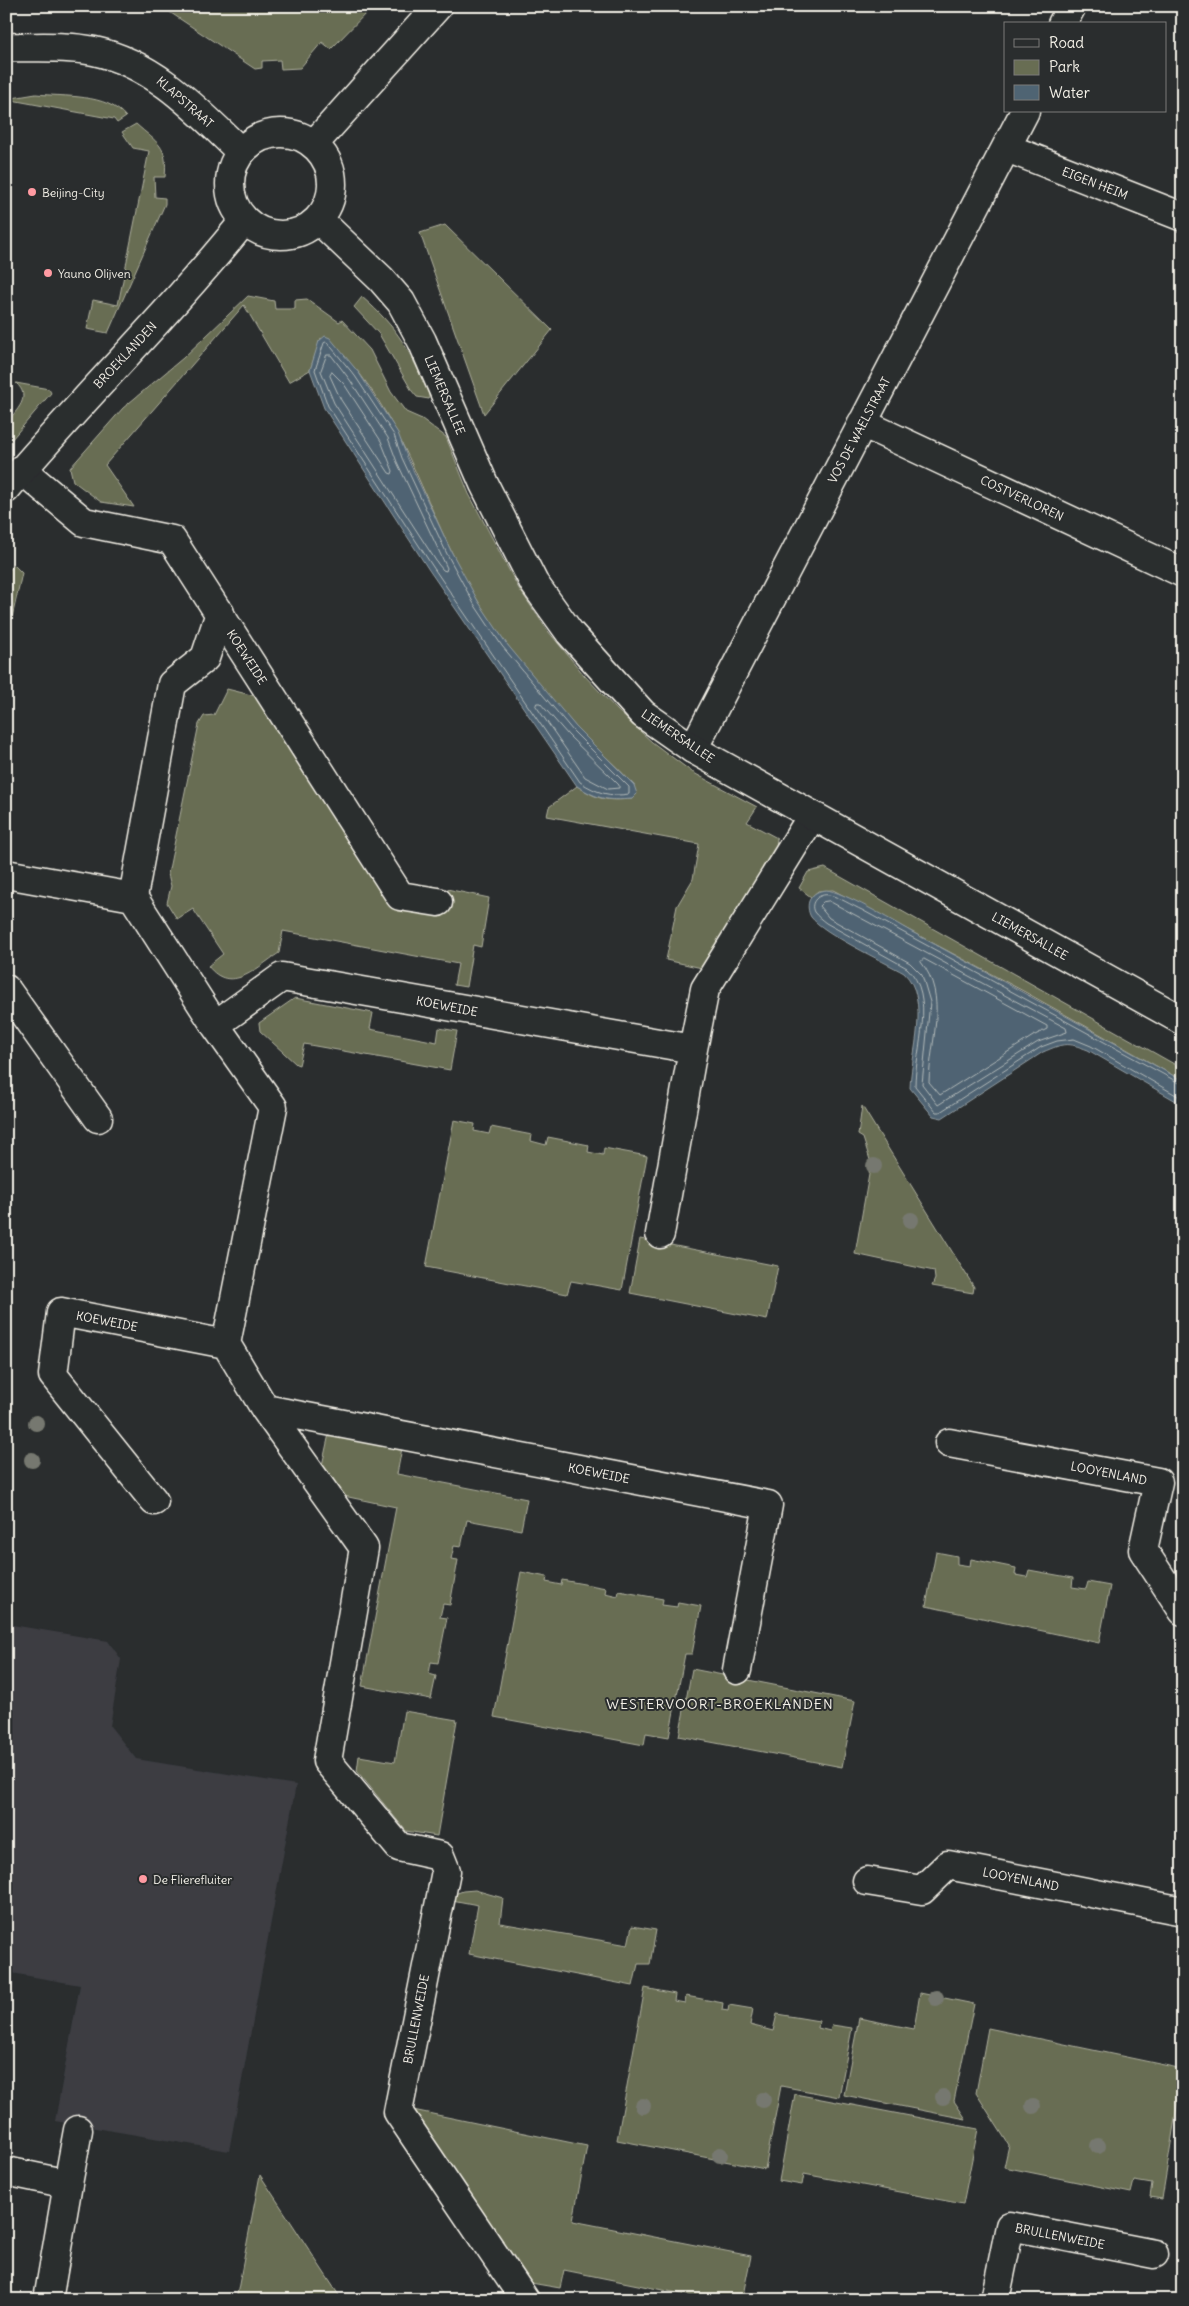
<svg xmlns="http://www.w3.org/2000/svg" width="1189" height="2306" font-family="Delius,sans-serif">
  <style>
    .built { fill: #3c3d43 }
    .green { fill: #686d53; stroke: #aeaf9e }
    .water { fill: #4f6473; stroke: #919ca2 }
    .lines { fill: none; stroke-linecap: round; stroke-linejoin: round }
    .shore { stroke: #b2b9b9; stroke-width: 1 }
    .minor-casing { stroke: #f4f1e8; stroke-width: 31 }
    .tertiary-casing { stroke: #f4f1e8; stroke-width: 31 }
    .minor { stroke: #2a2d2e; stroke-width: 28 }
    .tertiary { stroke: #2a2d2e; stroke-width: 28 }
    .tree { fill: #76786f }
    .poi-dot { fill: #ff9aa2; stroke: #2a2d2e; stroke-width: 2 }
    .labels { text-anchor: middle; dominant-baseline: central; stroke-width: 4; stroke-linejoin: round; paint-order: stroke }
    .street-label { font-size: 12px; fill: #f4f1e8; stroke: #2a2d2e }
    .poi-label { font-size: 12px; fill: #f4f1e8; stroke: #2a2d2e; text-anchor: start }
    .neighbourhood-label { font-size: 14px; letter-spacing: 1px; fill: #f4f1e8; stroke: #2a2d2e }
  </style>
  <rect width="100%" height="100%" fill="#2a2d2e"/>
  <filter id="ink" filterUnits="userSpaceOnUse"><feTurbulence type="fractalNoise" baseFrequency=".02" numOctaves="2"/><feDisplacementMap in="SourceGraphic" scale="10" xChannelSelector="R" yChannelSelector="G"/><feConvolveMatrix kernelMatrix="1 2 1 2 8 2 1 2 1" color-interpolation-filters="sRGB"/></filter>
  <g filter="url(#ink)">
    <path class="built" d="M6,1624L108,1641L121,1659L110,1726L136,1759L296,1785L229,2151L55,2121L80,1985L6,1972Z"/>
    <path class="green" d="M154,6H373L331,49L322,42L300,68L281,69L280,60L262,61V68L255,69L168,11Z
      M36,94C64,97 107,93 126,117L117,123L114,119L6,99Z
      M136,124C158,144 168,145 165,177H154L155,197L165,198V204L108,333L87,329L93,300L118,305L149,151L133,148L122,132Z
      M445,225L552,330L484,414L420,233Z
      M248,296L274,301L275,309H295V300L307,299L339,322L342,320L370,350L391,392L406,412L422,419L446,437L469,494L518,587L548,631L584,675L618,711L652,742L692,772L757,807L747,822L777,838L776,849L702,968L666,960L677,906L693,879L699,844L547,816L549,807L577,786C599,800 605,801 632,799L634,785C616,765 594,747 575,726C540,688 505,646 478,601C433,528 412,442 360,374C349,361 334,349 321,338L310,370L289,382L244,305L105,465L134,507L101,502L73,481L70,468L123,408L183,358Z
      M362,297C399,329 410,351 429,394V399L417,397L412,391L379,334L354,307Z
      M16,383L49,389L51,393L6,446V423C17,410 32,397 16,383Z
      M14,565L22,573L6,644V574Z
      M227,689L259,697L398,909L440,917L447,889L489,898L481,947L473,945L466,987L454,985L458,964L283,931L279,953C256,968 231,995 208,966L223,954L193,909L177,919L167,903L171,886L168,874L199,724L204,716L214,715Z
      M825,868L1183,1069V1081L1025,992L833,890L818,891L811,897L799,888L808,872Z
      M295,998L373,1013L370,1029L437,1042L439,1028L457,1031L450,1070L304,1044L299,1065L296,1064L260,1031L259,1023Z
      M862,1106L974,1287L973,1293L932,1286L935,1279L934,1271L855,1254L871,1163L863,1138L858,1135Z
      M454,1120L475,1124L474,1131L489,1134L491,1127L532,1135L531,1141L546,1145L548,1137L589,1145L588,1152L603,1155L604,1148L647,1156L622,1290L571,1281L567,1294L426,1267Z
      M640,1239L778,1266L767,1320L630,1293Z
      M329,1434L402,1448L397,1474L527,1499L521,1530L467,1520L461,1547L454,1546L451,1559L458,1560L450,1605L443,1604L440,1617L447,1618L438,1663L431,1662L429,1674L436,1676L431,1699L362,1686L396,1507L339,1495L321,1470Z
      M936,1552L957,1556V1564L970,1566L971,1559L1016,1568L1015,1575L1027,1577L1029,1570L1073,1578L1072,1587L1086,1589L1088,1582L1110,1586L1099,1643L926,1606Z
      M521,1572L547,1577L546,1582L561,1585L562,1580L606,1588L605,1593L618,1596L619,1591L663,1599L662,1605L677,1607L678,1602L701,1606L692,1654H685L669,1737L646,1733L644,1745L494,1717Z
      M692,1669L855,1701L842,1767L679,1736Z
      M404,1711L457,1720L437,1836L406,1831L357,1771L359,1756L395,1762Z
      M475,1890L503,1898L500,1923L628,1945L632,1926L656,1930L650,1964H638L633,1986L469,1954L478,1905L452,1900V1895L463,1891Z
      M645,1988L675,1994L674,2001L685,2003L686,1996L723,2003L722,2010L728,2011L729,2005L753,2009L750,2025L773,2031L777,2014L819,2021L818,2028L830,2031L832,2025L852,2028L839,2097L781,2086L765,2169L617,2140Z
      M920,1993L974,2004L954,2101L966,2119L844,2095L859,2018L914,2029Z
      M988,2028L1183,2069L1162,2199L1150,2197L1152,2184L1134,2181L1131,2193L1004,2167L1009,2145L976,2093Z
      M795,2094L978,2129L963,2204L804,2174L802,2185L779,2181Z
      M413,2110L587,2146L573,2221L751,2256L742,2300H712L564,2270L560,2288L525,2282Z
      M260,2175L342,2300H236Z"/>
    <path class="water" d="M325,336L330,338L359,373L398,433L407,457L451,551L478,601L506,643L576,727L634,785L637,794L632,799C607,801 598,799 577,786L429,570L324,408L310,370L319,341Z
      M826,890C842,891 893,921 910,931C1002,980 1092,1031 1183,1081V1105L1088,1050C1067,1042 1064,1043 1043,1052L942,1118L933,1116L910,1088C911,1053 931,999 904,973C883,961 824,934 811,917C808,912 807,904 810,899C814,893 818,891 826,890Z"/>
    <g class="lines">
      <path class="shore" d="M327,342L355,376L394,435L402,458L447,554L474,604L502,646L573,731L629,787V794C610,797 597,793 580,782L433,567L328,406L315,370L324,343Z
        M327,355H331L350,380L388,438L397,462L447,568L446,571L443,570L438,564L334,403L321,371Z
        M332,372L344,384L381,441L393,471L392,474L389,473L341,400L330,376Z
        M537,703H540L568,735L612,778L619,785V788L608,789L585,777L536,706Z
        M829,901L1066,1028L1067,1032L1038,1042L938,1105L922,1084L930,1002L922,975L910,963L829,918L819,906L823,902Z
        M924,959L1047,1026V1029L1033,1036L940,1095L929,1082C930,1042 949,996 921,962Z
        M1183,1085L862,910C853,906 837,896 829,895C819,893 809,902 814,912C817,916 822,920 826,923L907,968C937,996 915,1049 915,1086L936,1112H940L1041,1047L1057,1041L1074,1039L1091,1046L1183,1099"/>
      <defs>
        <path id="minor" d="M1062,24L1072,6
          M1007,148L1183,217
          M862,423L1183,573
          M22,470L84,522L172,540L400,896L438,902
          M220,613L205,658L172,684L133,897L215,1025L273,1107L226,1344L265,1409L364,1548L327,1761L399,1847L440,1856L446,1871L398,2112L525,2300
          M693,749L1025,111
          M6,874L133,897
          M6,989L98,1118
          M215,1025L282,977L693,1049L705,989L812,816
          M660,1234L693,1049
          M265,1409L768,1505L737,1670
          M949,1443L1158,1482L1143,1550L1183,1611
          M154,1501L53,1375L61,1312L226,1344
          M867,1881L922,1890L948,1865L1183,1911
          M6,2171L68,2184L48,2300
          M68,2184L78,2130
          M995,2300L1010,2226L1154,2254"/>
        <path id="tertiary" d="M6,47C35,48 66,45 94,51C155,64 197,110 240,151
          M230 184a51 51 0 1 1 102 0a51 51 0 1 1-102 0Z
          M314,144L438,6
          M319,220L381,279L401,302L422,341L484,484L534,583L570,633L643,714L693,749L1183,1021
          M6,489C83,398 169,314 244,221"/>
      </defs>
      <use href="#minor" class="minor-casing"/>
      <use href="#tertiary" class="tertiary-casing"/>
      <use href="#minor" class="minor"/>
      <use href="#tertiary" class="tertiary"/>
    </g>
    <g class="tree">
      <circle cx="874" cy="1166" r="8"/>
      <circle cx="911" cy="1220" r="8"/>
      <circle cx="36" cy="1423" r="8"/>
      <circle cx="32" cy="1460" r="8"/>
      <circle cx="936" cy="1998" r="8"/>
      <circle cx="943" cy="2097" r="8"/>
      <circle cx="763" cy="2100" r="8"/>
      <circle cx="643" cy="2106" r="8"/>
      <circle cx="1033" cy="2106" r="8"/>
      <circle cx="1098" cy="2146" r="8"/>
      <circle cx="720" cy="2155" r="8"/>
    </g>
  </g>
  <g class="poi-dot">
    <circle cx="32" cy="192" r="5"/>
    <circle cx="48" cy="273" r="5"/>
    <circle cx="143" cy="1879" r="5"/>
  </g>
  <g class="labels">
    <g class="street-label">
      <text transform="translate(185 102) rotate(41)">KLAPSTRAAT</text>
      <text transform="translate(1095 183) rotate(21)">EIGEN HEIM</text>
      <text transform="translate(125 355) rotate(-47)">BROEKLANDEN</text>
      <text transform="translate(445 395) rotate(67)">LIEMERSALLEE</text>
      <text transform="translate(859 430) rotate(-62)">VOS DE WAELSTRAAT</text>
      <text transform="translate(1022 498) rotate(25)">COSTVERLOREN</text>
      <text transform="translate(247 657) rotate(57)">KOEWEIDE</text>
      <text transform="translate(678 736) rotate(34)">LIEMERSALLEE</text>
      <text transform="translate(1030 936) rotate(29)">LIEMERSALLEE</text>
      <text transform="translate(447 1006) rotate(11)">KOEWEIDE</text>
      <text transform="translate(107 1321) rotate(11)">KOEWEIDE</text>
      <text transform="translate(599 1473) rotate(11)">KOEWEIDE</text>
      <text transform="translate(1109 1473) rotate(11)">LOOYENLAND</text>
      <text transform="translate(1021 1879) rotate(11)">LOOYENLAND</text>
      <text transform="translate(416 2019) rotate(-79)">BRULLENWEIDE</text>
      <text transform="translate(1060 2236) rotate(11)">BRULLENWEIDE</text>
    </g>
    <g class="poi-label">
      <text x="42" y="192">Beijing-City</text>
      <text x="58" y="273">Yauno Olijven</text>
      <text x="153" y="1879">De Flierefluiter</text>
    </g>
    <g class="neighbourhood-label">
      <text x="720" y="1704">WESTERVOORT-BROEKLANDEN</text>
    </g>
  </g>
  <rect width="1189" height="2306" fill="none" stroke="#2a2d2e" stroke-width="25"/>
  <rect x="12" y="12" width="1164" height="2281" fill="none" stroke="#f4f1e8" stroke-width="2" filter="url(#ink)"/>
  <rect x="1004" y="22" width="162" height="90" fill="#2a2d2e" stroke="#7b7b78"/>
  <rect x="1014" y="39" width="25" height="8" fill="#2a2d2e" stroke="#7b7b78"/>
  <text x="1049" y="48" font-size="15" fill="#f4f1e8">Road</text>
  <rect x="1014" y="60" width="25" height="15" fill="#686d53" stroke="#7b7b78"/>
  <text x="1049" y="72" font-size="15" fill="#f4f1e8">Park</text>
  <rect x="1014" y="85" width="25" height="15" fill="#4f6473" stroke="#7b7b78"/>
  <text x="1049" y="98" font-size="15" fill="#f4f1e8">Water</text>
</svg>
